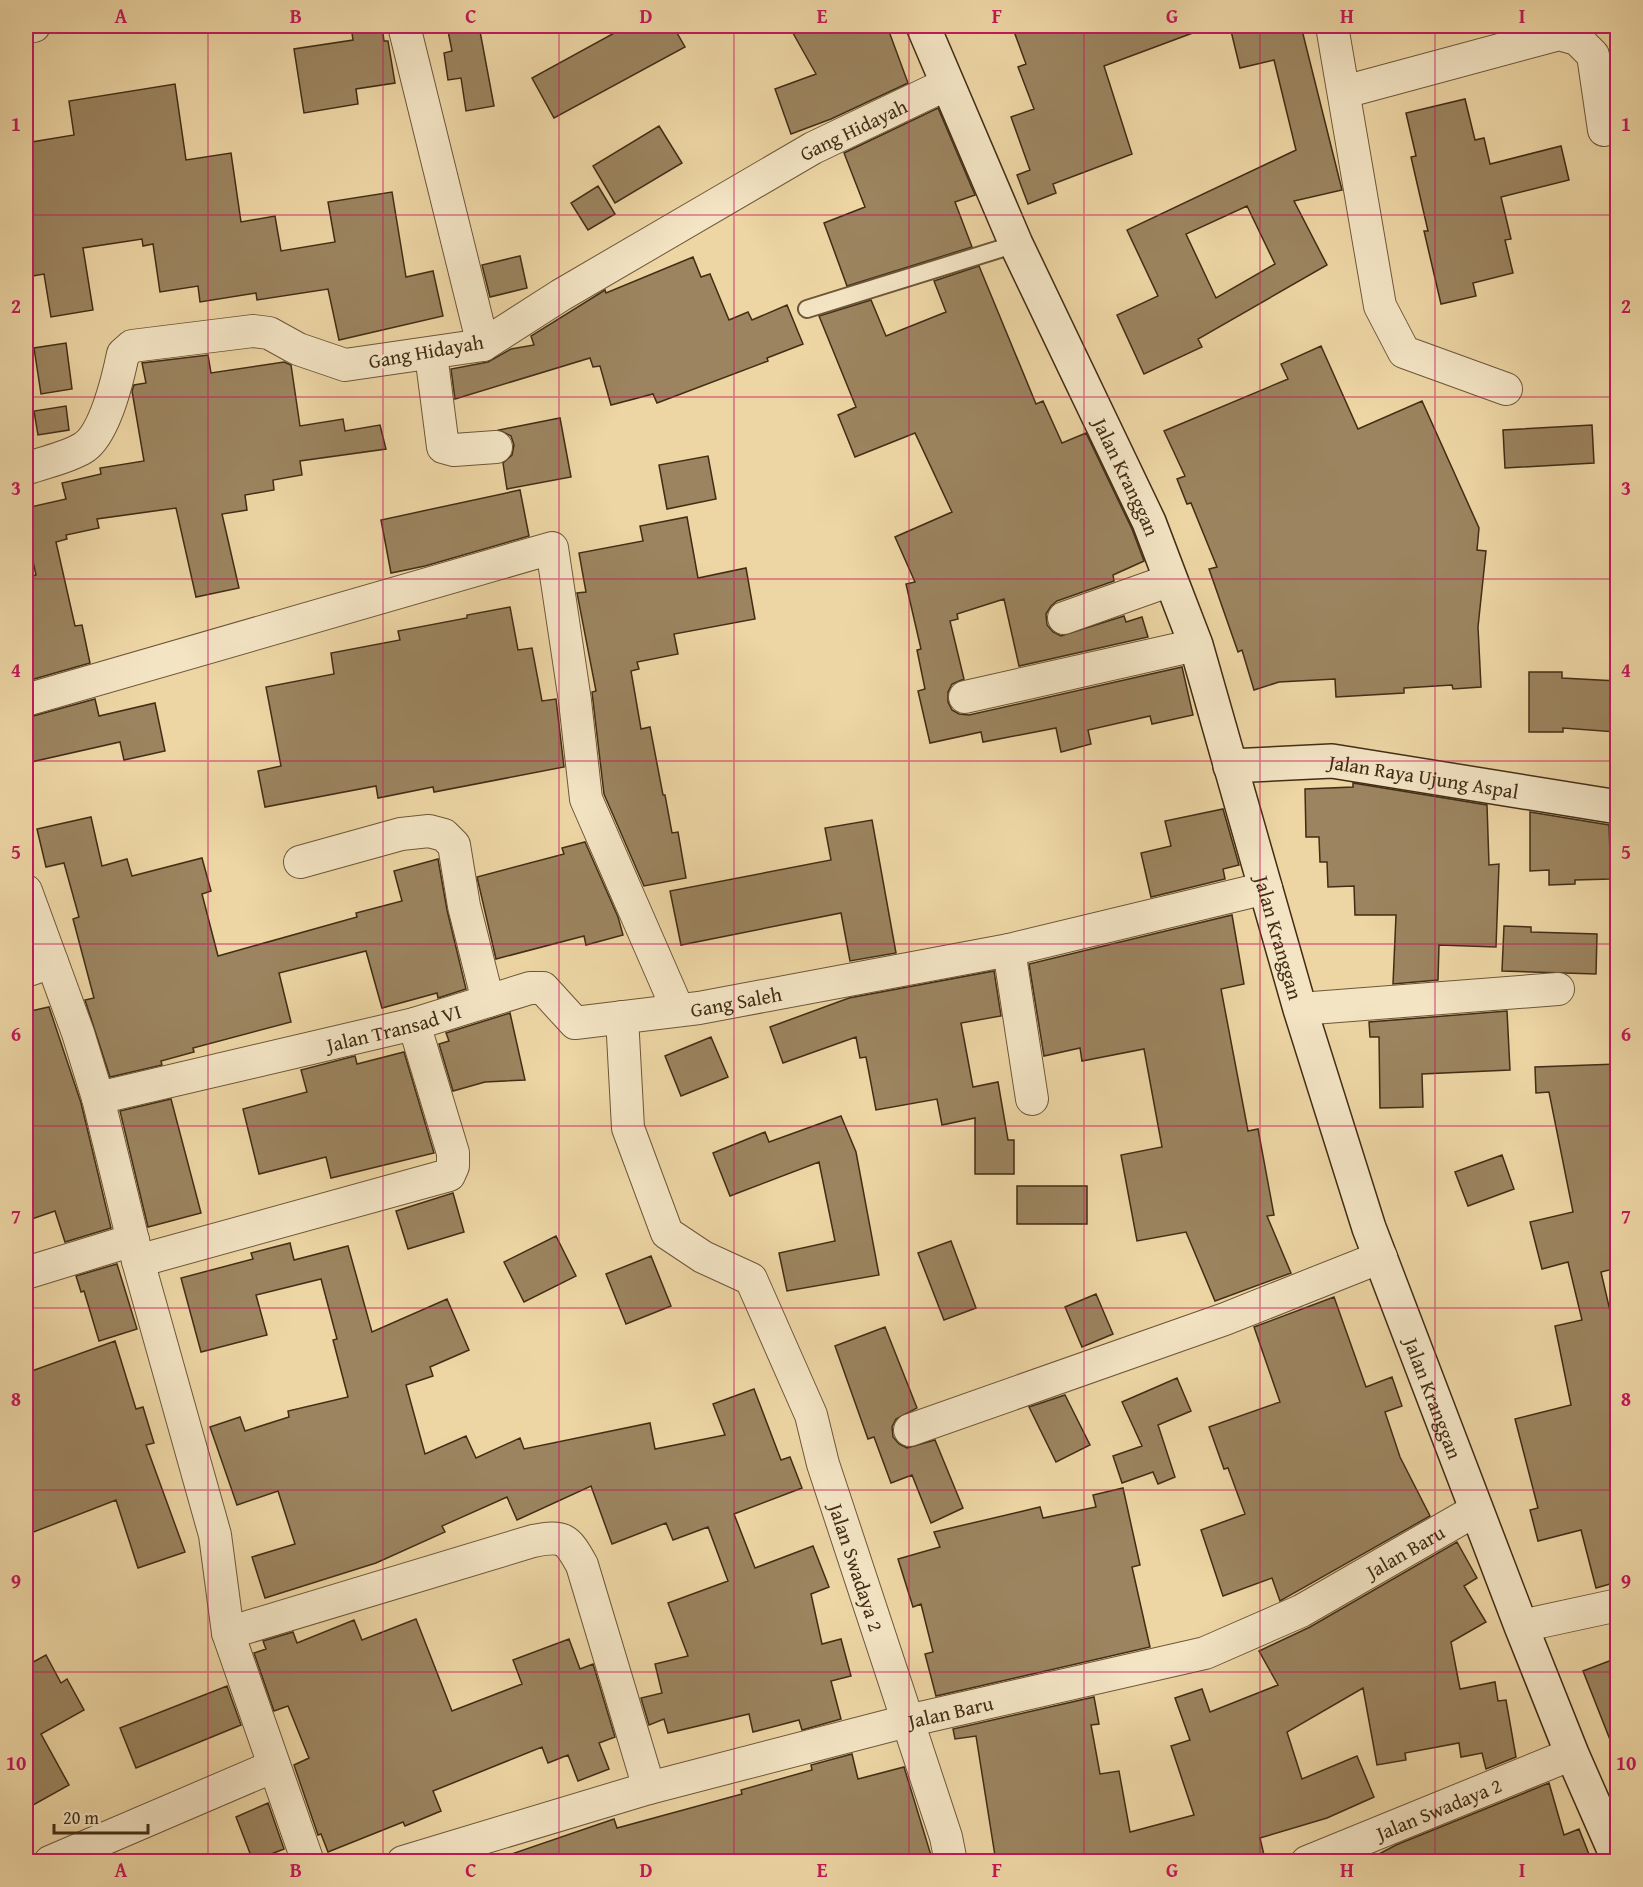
<svg xmlns="http://www.w3.org/2000/svg" width="1643" height="1887" font-family="'Gentium Book Plus',serif">
  <style>
    .building { fill: #9b845f; stroke: #422d15; stroke-width: 1.5; fill-rule: evenodd }
    .lines { fill: none; stroke-linecap: round; stroke-linejoin: round }
    .lane-casing { stroke: #6d5739; stroke-width: 20 }
    .street-casing { stroke: #6d5739; stroke-width: 34 }
    .secondary-casing { stroke: #422d15; stroke-width: 36 }
    .lane { stroke: #f3e4c4; stroke-width: 16 }
    .street { stroke: #f3e4c4; stroke-width: 32 }
    .secondary { stroke: #f3e4c4; stroke-width: 33 }
    .grid { fill: none; stroke: #c2185b; stroke-width: 1.5; stroke-opacity: 0.55 }
    .labels { text-anchor: middle; dominant-baseline: central; stroke-width: 4.5; stroke-linejoin: round; paint-order: stroke }
    .street-label { font-size: 20px; fill: #422d15; stroke: #f3e4c4 }
    .neatline { fill: none; stroke: #c2185b; stroke-width: 2 }
    .grid-label { font-size: 20px; text-anchor: middle; font-weight: bold; fill: #c2185b }
  </style>
  <rect width="100%" height="100%" fill="#edd5a4"/>
  <filter id="stains"><feTurbulence type="fractalNoise" baseFrequency=".00333" numOctaves="4"/><feColorMatrix values="0 0 0 0 .2 0 0 0 0 .09 0 0 0 0 .02 0 0 0 .5 -.17"/></filter>
  <radialGradient id="worn" r=".72"><stop offset=".6" stop-color="#630" stop-opacity="0"/><stop offset="1" stop-color="#630" stop-opacity=".3"/></radialGradient>
  <path class="building" d="M351,26H382L384,41H388L395,83L356,89L358,104L304,113L294,49L353,40Z
    M447,26H479L494,106L466,111L461,78L448,80L444,53L452,51Z
    M627,26H673L685,47L554,118L532,78Z
    M789,26H887L908,83L831,119L791,134L775,89L816,74Z
    M1012,26H1205L1206,28L1104,66L1132,154L1053,184L1056,193L1028,204L1017,175L1030,170L1011,117L1034,109L1018,67L1026,64Z
    M1253,26H1301L1342,190L1294,201L1327,265L1198,339L1202,347L1144,374L1117,315L1158,296L1127,230L1296,150L1274,60L1240,68L1231,31ZM1247,206L1275,264L1216,298L1186,234Z
    M175,84L186,160L231,153L241,222L275,216L281,251L335,242L328,202L392,192L406,277L433,271L443,316L339,340L328,289L257,300L256,293L200,302L198,286L160,292L153,244L143,246L142,239L83,248L93,310L51,317L44,274L26,277V143L74,135L69,101Z
    M1465,99L1475,140L1484,138L1490,164L1561,146L1569,180L1501,197L1511,239L1505,240L1513,273L1473,283L1476,296L1441,304L1424,231H1428L1411,157L1416,156L1406,113Z
    M938,108L975,195L955,202L972,247L847,286L824,223L865,207L844,153Z
    M659,126L682,163L615,203L593,166Z
    M598,186L615,214L588,230L571,203Z
    M520,256L527,288L490,297L482,265Z
    M693,257L701,277L710,274L729,320L748,312L752,320L787,305L803,344L767,358L768,361L657,403L653,394L611,405L600,366L593,367L590,358L455,399L451,369L488,362L511,349L534,345L531,336L605,290L606,293Z
    M979,266L1036,404L1043,401L1062,443L1086,433L1132,529L1144,561L1113,575L1114,581L1057,601L1051,606L1046,614L1047,625L1053,632L1061,636L1124,616L1126,622L1142,617L1148,637L1019,666L1004,599L957,614L958,619L950,621L964,679L952,684L948,692V702L952,710L959,714L969,715L1182,667L1193,715L1152,724L1150,716L1088,730L1091,744L1061,752L1056,728L983,742L981,732L930,743L918,691L925,689L917,650L921,649L906,584L915,582L895,537L952,512L915,433L855,457L838,415L856,407L819,316L871,300L886,336L946,312L934,281Z
    M66,343L72,389L41,394L34,348Z
    M1321,346L1358,429L1422,401L1479,528L1477,550L1486,551L1478,627L1481,687L1453,689L1452,685L1404,688V693L1336,697L1335,679L1279,682L1254,690L1242,650L1238,652L1209,569L1217,567L1191,503L1187,504L1177,479L1185,476L1164,431L1288,379L1281,364Z
    M208,355L211,373L284,362L291,365L300,426L343,419L345,431L380,425L386,449L300,461L302,475L273,480L274,490L245,495L247,510L222,514L239,588L196,597L176,508L97,519L99,528L66,535L67,539L56,542L75,626L82,625L90,663L27,681L26,578L36,575L26,529V508L66,499L62,483L101,474L100,468L144,461L132,391L134,385L146,383L142,363Z
    M66,406L69,430L38,435L34,411Z
    M560,418L571,477L507,489L503,463L512,455L514,445L511,436L499,430Z
    M1592,425L1594,463L1505,468L1503,430Z
    M708,456L716,499L667,509L659,465Z
    M520,490L529,536L425,566L391,573L381,520Z
    M687,517L698,578L746,568L755,619L674,634L678,654L637,662L639,669L631,671L641,729L650,727L663,795H665L672,833L678,832L686,878L644,886L604,794L592,692L596,691L577,593L586,592L579,553L643,541L640,526Z
    M510,607L518,650L532,648L542,701L556,699L564,767L434,792L433,787L378,798L376,786L265,807L258,771L281,766L266,687L334,674L331,653L400,640L398,631L467,618V615Z
    M1529,672H1562V678L1617,681L1616,732L1563,728V732H1529Z
    M95,699L99,716L155,703L165,751L124,760L120,742L31,762L26,735V718Z
    M1353,783L1487,805L1489,865L1499,864L1496,947L1439,945L1438,980L1393,984L1396,915H1355L1354,886L1328,887L1327,862H1320L1319,837H1306L1305,789L1353,787Z
    M1223,809L1239,865L1223,869L1225,879L1151,897L1141,853L1171,846L1165,821Z
    M1530,812L1609,825L1611,879L1575,880V884L1549,885V870L1530,871Z
    M91,817L102,866L127,859L132,876L202,858L211,891L202,894L218,956L357,917L356,913L402,901L394,871L438,859L447,910L466,989L438,998L437,993L382,1008L366,951L279,973L291,1022L193,1048L194,1052L161,1061L162,1065L110,1077L85,1000L94,998L73,919L79,917L64,863L46,867L37,829Z
    M872,820L896,953L850,961L841,913L681,945L670,891L831,860L825,828Z
    M585,842L618,917L623,935L586,945L584,936L496,959L477,877L564,854L562,848Z
    M1232,915L1244,984L1221,989L1248,1131L1258,1129L1274,1215L1267,1216L1291,1273L1215,1301L1186,1232L1137,1241L1121,1155L1162,1147L1144,1049L1082,1061L1080,1048L1044,1056L1029,964Z
    M1504,926L1531,927V932L1597,934L1596,974L1502,971Z
    M994,971L1001,1016L961,1023L973,1087L998,1082L1008,1140H1014V1174H975V1118L942,1125L937,1099L876,1110L866,1057L860,1058L856,1037L783,1063L770,1027L849,998Z
    M49,1007L81,1103L111,1228L65,1242L55,1211L26,1221V1012Z
    M1507,1011L1510,1070L1422,1074L1423,1107L1380,1108L1379,1037H1370L1369,1022Z
    M510,1013L525,1080L485,1082L453,1091L439,1044L449,1041L446,1033Z
    M711,1037L728,1077L681,1096L665,1056Z
    M404,1052L434,1153L331,1178L326,1157L259,1174L243,1109L307,1092L301,1070L355,1056L357,1064Z
    M1617,1064V1268L1601,1272L1617,1341V1582L1596,1588L1581,1530L1538,1541L1530,1510L1538,1508L1515,1419L1571,1405L1555,1326L1582,1320L1568,1262L1542,1269L1530,1222L1573,1212L1549,1092L1536,1093L1535,1067Z
    M171,1099L201,1213L148,1227L120,1111Z
    M841,1116L856,1152L879,1275L787,1291L779,1253L835,1241L819,1162L730,1196L713,1153L765,1132L769,1142Z
    M1502,1155L1514,1189L1468,1206L1455,1172Z
    M1017,1186H1087V1224H1017Z
    M453,1193L464,1232L408,1249L396,1211Z
    M556,1236L576,1276L524,1302L504,1262Z
    M951,1241L976,1308L944,1320L918,1253Z
    M290,1243L294,1260L348,1246L372,1332L447,1299L469,1350L430,1367L433,1376L406,1385L425,1454L466,1436L476,1458L520,1438L524,1449L650,1423L655,1449L725,1435L713,1404L754,1389L781,1460L790,1457L802,1488L734,1514L755,1568L813,1546L829,1587L811,1594L822,1644L841,1639L851,1676L831,1681L841,1719L802,1730L799,1720L753,1732L749,1714L668,1733L664,1719L649,1725L641,1698L662,1693L655,1664L688,1656L668,1603L728,1581L708,1527L673,1540L666,1523L612,1544L591,1486L517,1520L507,1497L442,1526L445,1532L376,1563L265,1598L252,1557L295,1544L278,1491L237,1505L210,1427L240,1417L245,1431L289,1417L288,1411L348,1397L333,1340L337,1339L321,1279L256,1295L267,1335L201,1352L181,1278L253,1259L251,1253Z
    M651,1256L671,1306L626,1324L606,1274Z
    M117,1264L137,1329L99,1341L84,1291L81,1292L76,1276Z
    M1096,1294L1113,1334L1082,1347L1065,1307Z
    M1334,1297L1366,1387L1392,1377L1402,1406L1385,1412L1400,1457L1430,1516L1280,1601L1272,1578L1223,1596L1201,1530L1245,1514L1228,1468L1224,1469L1209,1427L1280,1402L1254,1327Z
    M885,1327L917,1408L896,1419L892,1427L893,1437L899,1444L907,1448L935,1440L963,1508L931,1523L912,1475L891,1483L874,1437L868,1439L835,1346Z
    M115,1341L136,1409L143,1407L154,1443L146,1445L185,1552L138,1568L116,1500L26,1535V1373Z
    M1177,1378L1191,1411L1158,1425L1175,1477L1158,1484L1153,1472L1122,1483L1113,1456L1142,1446L1122,1402Z
    M1065,1395L1090,1445L1056,1462L1029,1407Z
    M1123,1488L1140,1565L1132,1567L1150,1647L936,1696L925,1654L933,1652L921,1604L913,1607L898,1559L940,1547L934,1532L1040,1507L1043,1518L1096,1507L1093,1495Z
    M1457,1542L1477,1578L1464,1586L1486,1622L1451,1642L1460,1689L1495,1682L1498,1701L1506,1700L1516,1757L1486,1769L1482,1753L1461,1757L1459,1743L1405,1753L1406,1760L1377,1765L1363,1688L1287,1732L1302,1779L1357,1756L1374,1797L1327,1818L1260,1838L1264,1855L1227,1862H996L976,1736L955,1739L953,1729L1094,1697L1099,1724L1091,1725L1100,1774L1119,1771L1130,1832L1194,1815L1171,1746L1190,1740L1175,1698L1202,1689L1210,1712L1278,1685L1259,1651L1310,1627Z
    M416,1619L452,1711L522,1684L513,1660L569,1639L580,1669L593,1664L615,1737L599,1743L609,1769L578,1781L568,1755L548,1763L542,1747L433,1791L441,1811L405,1826L403,1822L328,1852L321,1834L318,1835L294,1765L309,1758L288,1706L274,1711L254,1653L266,1649L263,1641L293,1632L297,1643L354,1620L362,1640Z
    M46,1655L61,1683L67,1679L84,1710L41,1734L69,1785L26,1809V1666Z
    M1617,1658V1754L1616,1755L1583,1671Z
    M227,1686L241,1725L136,1768L120,1728Z
    M852,1754L858,1779L904,1767L933,1862H504L503,1857L614,1819L617,1828L742,1794L741,1790L812,1770L811,1765Z
    M1549,1783L1564,1835L1579,1829L1592,1862H1364L1396,1845Z
    M268,1803L284,1849L253,1861L236,1817Z"/>
  <g class="lines">
    <defs>
      <path id="lane" d="M807,309L1016,244"/>
      <g id="street">
        <path d="M404,26L483,345"/>
        <path d="M1332,26L1380,306L1404,352L1506,389"/>
        <path d="M26,27L34,26"/>
        <path d="M1344,92L1559,34L1577,39L1593,55L1604,130"/>
        <path d="M431,354L443,447L454,450L496,447"/>
        <path id="s1" d="M26,469C44,462 67,458 83,448C105,435 118,378 123,354L132,346L253,331L269,333L298,349L345,365L483,345L561,295L813,148L947,84"/>
        <path d="M1064,618L1171,580"/>
        <path d="M965,697L1196,645"/>
        <path d="M26,700L552,548L575,701L586,799L678,1010"/>
        <path d="M300,862L401,834L429,831L444,835L454,845L464,906L488,1001"/>
        <path d="M26,891L78,1033L98,1098L138,1261L215,1535L228,1633L308,1862"/>
        <path d="M1009,950L1032,1099"/>
        <path d="M26,971L52,962"/>
        <path d="M1300,1009L1558,989"/>
        <path id="s2" d="M622,1017L628,1128L667,1233L703,1257L751,1279L811,1415L823,1464L946,1837L951,1862"/>
        <path id="s3" d="M98,1098L414,1024L530,988H543L575,1023L699,1008L1009,950L1266,888"/>
        <path d="M138,1261L449,1175L453,1166V1153L414,1024"/>
        <path d="M26,1273L133,1240"/>
        <path d="M910,1430L1225,1319L1381,1257"/>
        <path d="M1521,1626L1618,1605"/>
        <path d="M228,1633L533,1541C564,1535 567,1538 582,1565L649,1788"/>
        <path d="M50,1862L274,1766"/>
        <path id="s4" d="M403,1862L649,1788L907,1721L1205,1653L1301,1611L1476,1510"/>
        <path id="s5" d="M1307,1862L1572,1754"/>
      </g>
      <g id="secondary">
        <path id="s6" d="M923,26L1016,244L1149,522L1171,580L1196,645L1300,1009L1369,1228L1521,1626L1572,1754L1618,1859"/>
        <path id="s7" d="M1230,766L1332,761L1618,807"/>
      </g>
    </defs>
    <use href="#lane" class="lane-casing"/>
    <use href="#street" class="street-casing"/>
    <use href="#secondary" class="secondary-casing"/>
    <use href="#lane" class="lane"/>
    <use href="#street" class="street"/>
    <use href="#secondary" class="secondary"/>
  </g>
  <path class="grid" d="M208,26V1862M383,26V1862M559,26V1862M734,26V1862M909,26V1862M1084,26V1862M1260,26V1862M1435,26V1862M26,215H1618M26,397H1618M26,579H1618M26,761H1618M26,944H1618M26,1126H1618M26,1308H1618M26,1490H1618M26,1672H1618"/>
  <g class="labels">
    <g class="street-label">
      <text stroke="none"><textPath href="#s1" startOffset="966">Gang Hidayah</textPath></text>
      <text transform="translate(426 351) rotate(-10)">Gang Hidayah</text>
      <text stroke="none"><textPath href="#s6" startOffset="495">Jalan Kranggan</textPath></text>
      <text stroke="none"><textPath href="#s7" startOffset="195">Jalan Raya Ujung Aspal</textPath></text>
      <text stroke="none"><textPath href="#s6" startOffset="981">Jalan Kranggan</textPath></text>
      <text stroke="none"><textPath href="#s3" startOffset="669">Gang Saleh</textPath></text>
      <text stroke="none"><textPath href="#s3" startOffset="304">Jalan Transad VI</textPath></text>
      <text stroke="none"><textPath href="#s6" startOffset="1467">Jalan Kranggan</textPath></text>
      <text stroke="none"><textPath href="#s4" startOffset="1054">Jalan Baru</textPath></text>
      <text stroke="none"><textPath href="#s2" startOffset="627">Jalan Swadaya 2</textPath></text>
      <text stroke="none"><textPath href="#s4" startOffset="568">Jalan Baru</textPath></text>
      <text stroke="none"><textPath href="#s5" startOffset="142">Jalan Swadaya 2</textPath></text>
    </g>
  </g>
  <rect width="1643" height="1887" fill="none" stroke="#edd5a4" stroke-width="66"/>
  <path d="M54 1824v9h94v-9" fill="none" stroke="#422d15" stroke-width="3"/>
  <text x="63" y="1824" font-size="18" fill="#422d15" stroke="#f3e4c4" stroke-width="4.5" paint-order="stroke">20 m</text>
  <rect x="33" y="33" width="1577" height="1821" class="neatline"/>
  <g class="grid-label">
    <text x="121" y="23">A</text>
    <text x="296" y="23">B</text>
    <text x="471" y="23">C</text>
    <text x="646" y="23">D</text>
    <text x="822" y="23">E</text>
    <text x="997" y="23">F</text>
    <text x="1172" y="23">G</text>
    <text x="1347" y="23">H</text>
    <text x="1522" y="23">I</text>
    <text x="16" y="131">1</text>
    <text x="1626" y="131">1</text>
    <text x="16" y="313">2</text>
    <text x="1626" y="313">2</text>
    <text x="16" y="495">3</text>
    <text x="1626" y="495">3</text>
    <text x="16" y="677">4</text>
    <text x="1626" y="677">4</text>
    <text x="16" y="859">5</text>
    <text x="1626" y="859">5</text>
    <text x="16" y="1041">6</text>
    <text x="1626" y="1041">6</text>
    <text x="16" y="1223">7</text>
    <text x="1626" y="1223">7</text>
    <text x="16" y="1406">8</text>
    <text x="1626" y="1406">8</text>
    <text x="16" y="1588">9</text>
    <text x="1626" y="1588">9</text>
    <text x="16" y="1770">10</text>
    <text x="1626" y="1770">10</text>
    <text x="121" y="1877">A</text>
    <text x="296" y="1877">B</text>
    <text x="471" y="1877">C</text>
    <text x="646" y="1877">D</text>
    <text x="822" y="1877">E</text>
    <text x="997" y="1877">F</text>
    <text x="1172" y="1877">G</text>
    <text x="1347" y="1877">H</text>
    <text x="1522" y="1877">I</text>
  </g>
  <rect width="100%" height="100%" filter="url(#stains)"/>
  <rect width="100%" height="100%" fill="url(#worn)"/>
</svg>
